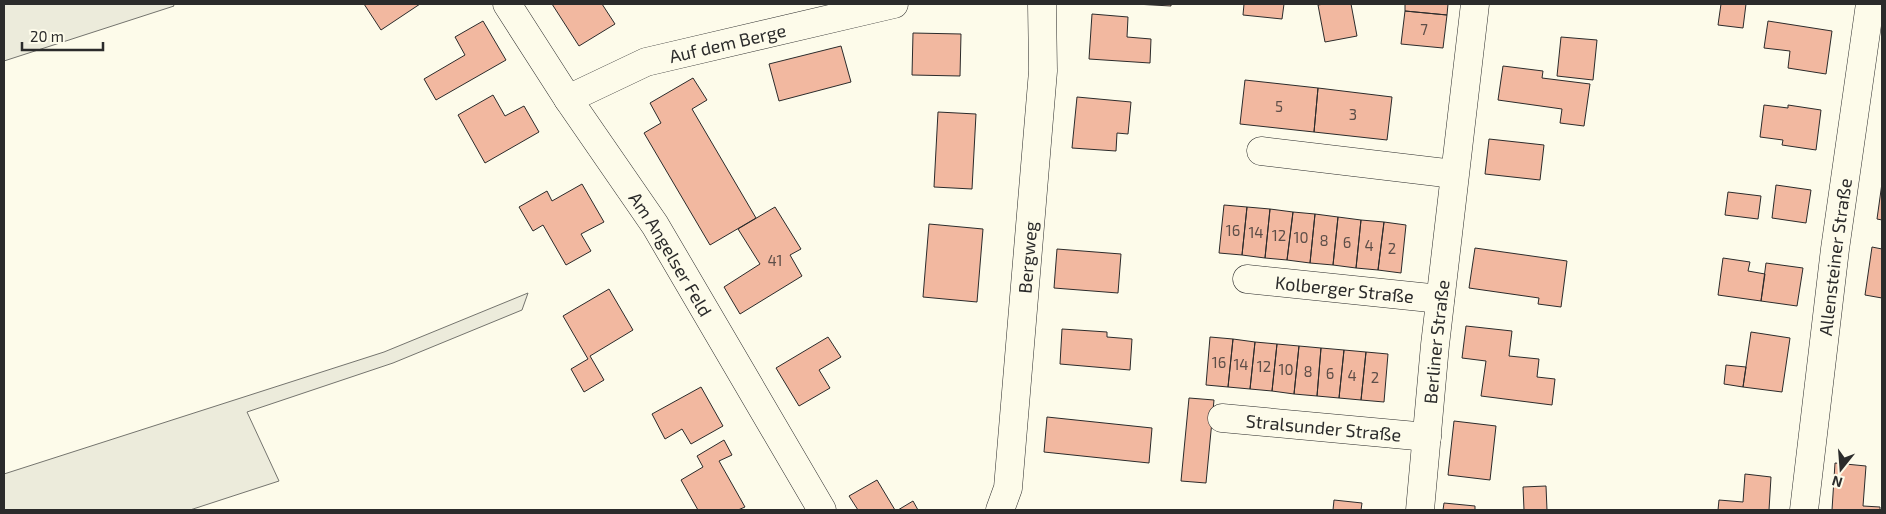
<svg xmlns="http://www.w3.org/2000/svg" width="1886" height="514" font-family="'Exo 2',sans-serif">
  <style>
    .green { fill: #ecebdb; stroke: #74746e }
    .building { fill: #f2b8a0; stroke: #2b2b2b }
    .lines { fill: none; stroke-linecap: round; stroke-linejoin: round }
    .minor-casing { stroke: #2b2b2b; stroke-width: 29 }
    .minor { stroke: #fdfbea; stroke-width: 28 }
    .labels { text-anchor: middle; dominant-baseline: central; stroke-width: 4; stroke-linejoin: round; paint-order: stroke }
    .number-label { font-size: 15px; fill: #5d4e48 }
    .street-label { font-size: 18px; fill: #2b2b2b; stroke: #fdfbea }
  </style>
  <rect width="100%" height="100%" fill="#fdfbea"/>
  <path class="green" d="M4,4H173L174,6L4,61Z
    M528,293L522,310L393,363L247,412L279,481L190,510H4V474L384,352Z"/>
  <path class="building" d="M364,4H420L381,30Z
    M552,4H602L615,24L579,46Z
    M1135,4H1171V6Z
    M1244,4H1284L1282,19L1243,15Z
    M1324,4H1351L1357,36L1325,42L1318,5Z
    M1405,4H1448L1447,15L1405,11Z
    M1721,4H1746L1743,28L1718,25Z
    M1405,11L1447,15L1443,48L1401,44Z
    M1092,14L1128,17L1127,37L1151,39L1150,63L1089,59Z
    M483,21L506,60L436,100L424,79L465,55L455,37Z
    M1768,21L1832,31L1826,74L1788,68L1790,51L1764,48Z
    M913,33L961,34L960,76L912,75Z
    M1561,37L1597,40L1593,80L1557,76Z
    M841,46L851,82L779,101L769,64Z
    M1503,66L1543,71L1542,78L1590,84L1584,126L1560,123L1562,109L1498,100Z
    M693,78L707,100L692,109L756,218L710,245L644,133L661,123L650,103Z
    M1245,80L1318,88L1314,132L1240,124Z
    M1318,88L1392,97L1387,140L1314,132Z
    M493,95L505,116L524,106L539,132L485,163L458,115Z
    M1077,97L1131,102L1128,134L1117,133L1116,151L1072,148Z
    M1764,105L1788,108V105L1821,110L1816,150L1782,145L1783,140L1760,137Z
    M938,112L976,114L972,189L934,187Z
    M1489,139L1544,145L1540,180L1485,174Z
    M1882,183V220L1877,219Z
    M582,184L604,222L581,234L591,251L566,265L543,225L533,231L519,207L547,191L552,201Z
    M1776,185L1811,190L1806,223L1772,218Z
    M1728,192L1761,196L1758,219L1725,215Z
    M1224,205L1247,207L1242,255L1219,253Z
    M775,207L801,249L790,255L802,276L740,314L724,287L760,264L738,229Z
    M1247,207L1270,209L1265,258L1242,255Z
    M1270,209L1293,212L1287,260L1265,258Z
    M1293,212L1315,214L1310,263L1287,260Z
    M1315,214L1338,217L1333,265L1310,263Z
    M1338,217L1361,220L1356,268L1333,265Z
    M1361,220L1384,222L1378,270L1356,268Z
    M1384,222L1406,225L1401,273L1378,270Z
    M929,224L983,229L977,302L923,297Z
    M1872,247L1882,249V298L1865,295Z
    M1475,248L1567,261L1561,307L1538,304L1539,298L1469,288Z
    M1057,249L1121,254L1118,293L1054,288Z
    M1723,258L1750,262L1748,271L1765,274L1761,301L1718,295Z
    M1766,263L1803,268L1797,306L1761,301Z
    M609,289L633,330L590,356L604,380L584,392L571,369L588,359L563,316Z
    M1466,326L1512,331L1509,356L1539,359L1537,377L1555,379L1552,405L1481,396L1486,361L1462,358Z
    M1062,329L1107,332V337L1132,339L1130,370L1060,364Z
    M1751,332L1790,338L1782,392L1743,387Z
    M828,337L841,357L819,370L830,388L799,406L776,368Z
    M1210,337L1233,339L1228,387L1206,385Z
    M1233,339L1255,342L1250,389L1228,387Z
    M1255,342L1277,344L1272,391L1250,389Z
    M1277,344L1299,346L1294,394L1272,391Z
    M1299,346L1321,348L1317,396L1294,394Z
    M1321,348L1344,350L1339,398L1317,396Z
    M1344,350L1366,352L1361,400L1339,398Z
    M1366,352L1388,354L1384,402L1361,400Z
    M1726,365L1746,367L1743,387L1724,384Z
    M701,387L723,426L691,444L682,429L665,439L652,414Z
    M1189,398L1214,400L1206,483L1181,481Z
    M1047,417L1152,428L1149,463L1044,452Z
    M1454,421L1496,426L1490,480L1448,475Z
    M724,440L732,455L719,461L745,507L738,510H698L681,480L703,467L697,456Z
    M1835,463L1866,466L1863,506L1880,507V510H1832Z
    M1745,474L1771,477L1769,510H1718L1719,500L1743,502Z
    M877,480L895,510H858L849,496Z
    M1546,486L1547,510H1524L1523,487Z
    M1334,500L1362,503L1361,510H1333Z
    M913,501L918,510H898Z
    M1444,503L1475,506V510H1443Z"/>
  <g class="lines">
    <defs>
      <g id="minor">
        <path id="s1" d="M507,4L568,99L655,225L822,510"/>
        <path id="s2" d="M568,99L646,62L894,4"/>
        <path d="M1261,151L1454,174"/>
        <path id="s3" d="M1247,279L1440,299"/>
        <path id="s4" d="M1222,418L1427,437"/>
        <path id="s5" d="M1000,510L1008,488L1043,71L1042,4"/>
        <path id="s6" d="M1420,510L1435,345L1475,4"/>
        <path id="s7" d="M1804,510L1835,249L1870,4"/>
      </g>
    </defs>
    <use href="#minor" class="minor-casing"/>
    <use href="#minor" class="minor"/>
  </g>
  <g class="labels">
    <g class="number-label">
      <text x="1424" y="29">7</text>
      <text x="1279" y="106">5</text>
      <text x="1353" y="114">3</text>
      <text x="1233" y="230">16</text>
      <text x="1256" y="232">14</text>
      <text x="1279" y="235">12</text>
      <text x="1301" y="237">10</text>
      <text x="1324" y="240">8</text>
      <text x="1347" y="242">6</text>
      <text x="1369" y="245">4</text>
      <text x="1392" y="248">2</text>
      <text x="775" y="260">41</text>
      <text x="1219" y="362">16</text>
      <text x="1241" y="364">14</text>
      <text x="1264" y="366">12</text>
      <text x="1286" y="369">10</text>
      <text x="1308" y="371">8</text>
      <text x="1330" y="373">6</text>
      <text x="1352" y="375">4</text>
      <text x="1375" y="377">2</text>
    </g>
    <g class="street-label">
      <text stroke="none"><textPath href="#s2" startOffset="170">Auf dem Berge</textPath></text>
      <text stroke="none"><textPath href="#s1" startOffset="299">Am Angelser Feld</textPath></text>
      <text stroke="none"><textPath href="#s7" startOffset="255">Allensteiner Straße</textPath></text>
      <text stroke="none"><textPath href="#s5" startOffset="255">Bergweg</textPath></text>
      <text stroke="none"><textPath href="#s3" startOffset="98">Kolberger Straße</textPath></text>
      <text stroke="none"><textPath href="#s6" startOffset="169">Berliner Straße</textPath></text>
      <text stroke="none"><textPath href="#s4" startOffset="102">Stralsunder Straße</textPath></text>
    </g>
  </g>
  <rect width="1886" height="514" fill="none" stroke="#2b2b2b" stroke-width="10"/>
  <g transform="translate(1841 469) rotate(197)" stroke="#fdfbea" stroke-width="4" paint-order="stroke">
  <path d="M0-4L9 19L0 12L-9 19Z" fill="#2b2b2b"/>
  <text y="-8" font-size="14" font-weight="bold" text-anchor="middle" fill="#2b2b2b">N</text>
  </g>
  <path d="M22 42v8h81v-8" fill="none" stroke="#2b2b2b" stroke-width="2.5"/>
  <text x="30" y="42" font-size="15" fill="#2b2b2b" stroke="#fdfbea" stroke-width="4" paint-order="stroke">20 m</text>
</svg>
